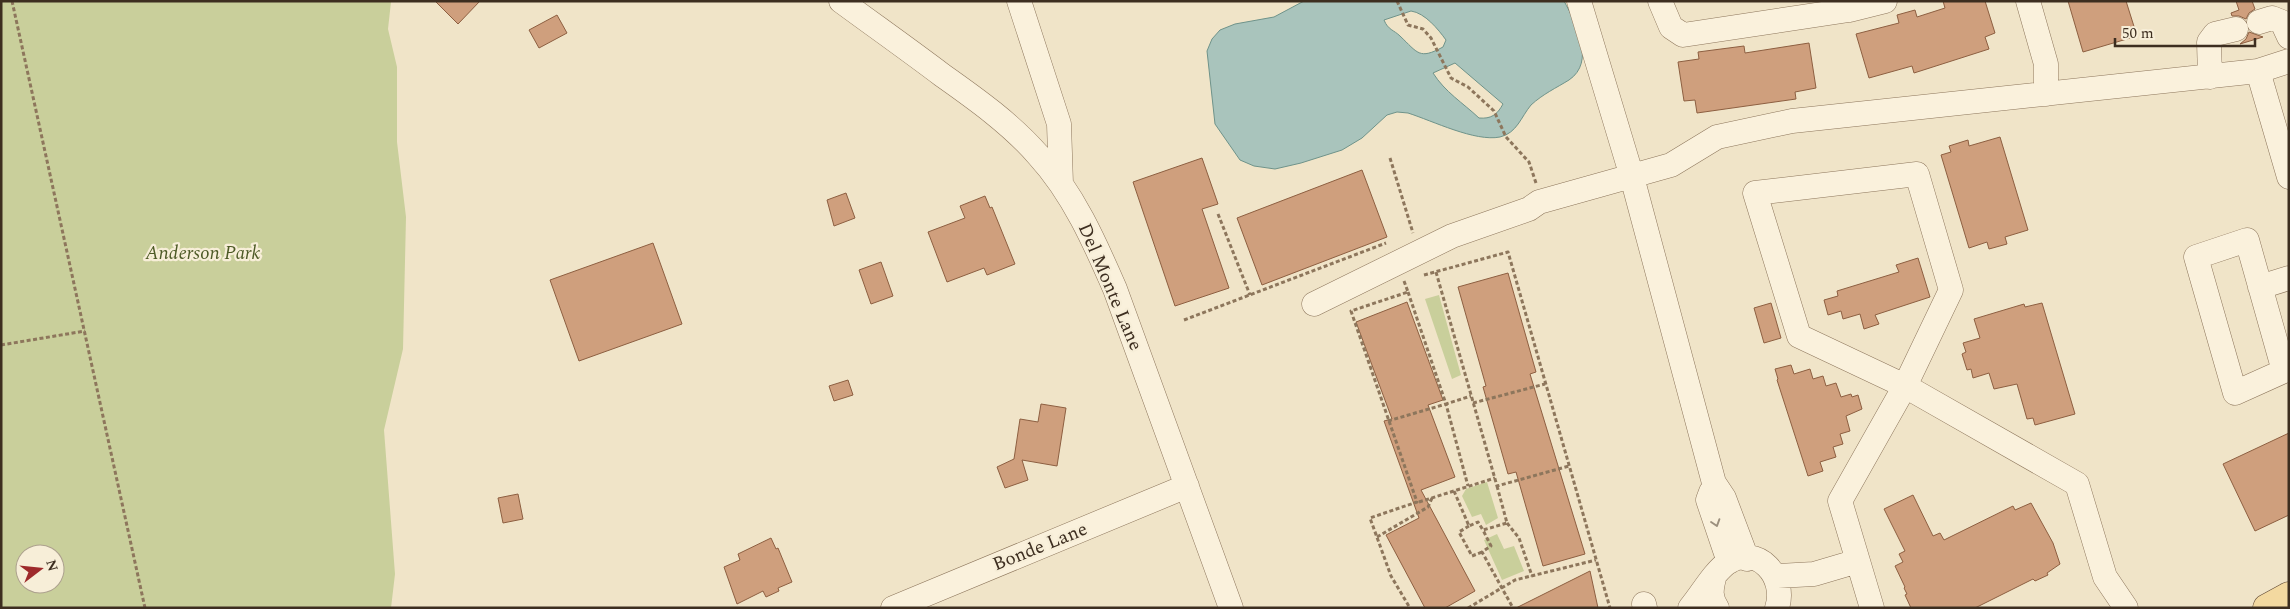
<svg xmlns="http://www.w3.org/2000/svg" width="2290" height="609" font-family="Spectral,serif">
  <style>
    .green { fill: #c9cf9b; fill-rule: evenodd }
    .water { fill: #a9c4bc; stroke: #6f938a; fill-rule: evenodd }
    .building { fill: #cf9f7d; stroke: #8d5f41 }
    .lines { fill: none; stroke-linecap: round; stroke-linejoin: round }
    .minor-casing { stroke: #8d765c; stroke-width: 25 }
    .major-casing { stroke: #5b4430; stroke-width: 29 }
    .path { stroke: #8d765c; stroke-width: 3; stroke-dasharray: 4 2.5; stroke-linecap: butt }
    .minor { stroke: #faf1dc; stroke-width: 24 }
    .major { stroke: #f3d9a0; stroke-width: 28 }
    .oneway { stroke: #9c907e }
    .labels { text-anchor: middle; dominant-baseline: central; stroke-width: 4.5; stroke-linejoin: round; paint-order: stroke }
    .park-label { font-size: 19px; font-style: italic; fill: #4d5a26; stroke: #f7eed8 }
    .street-label { font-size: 19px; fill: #3d2e20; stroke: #f7eed8 }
  </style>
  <rect width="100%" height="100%" fill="#f0e4c8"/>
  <path class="green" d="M1,1L391,2L388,29L397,67V142L406,217L403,349L384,430L395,574L391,608H1ZM25,554H55V584H25Z
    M1439,295L1461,375L1452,379L1425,299Z
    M1487,482L1498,518L1486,525L1481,514L1472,517L1462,496L1466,489Z
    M1497,534L1504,549L1514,546L1524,571L1502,580L1484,540Z"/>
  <path class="water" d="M1304,1H1564C1576,23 1596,62 1569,80C1556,88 1543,94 1531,105C1521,117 1517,133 1500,137C1475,142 1433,121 1408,113L1397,112L1387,115L1362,138L1342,150L1301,163L1275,169L1254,166L1240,160L1215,124L1207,51L1212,39L1220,30L1235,24L1274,17ZM1411,11C1425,13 1438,29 1446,40L1443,47C1419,60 1418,53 1400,36C1394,30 1388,30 1384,20ZM1455,63L1503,104C1497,115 1491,119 1479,118C1463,103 1445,92 1433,73Z"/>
  <path class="building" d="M435,1H480L458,24Z
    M1943,1H1985L1995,33L1985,37L1989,49L1914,73L1912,66L1869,78L1856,34L1899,23L1897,15L1915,10L1917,17L1945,8Z
    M2068,1H2126L2137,36L2083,52Z
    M2236,1H2252L2255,9L2249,13L2246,19L2239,16H2232L2231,13L2239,10Z
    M557,15L567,33L539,48L529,30Z
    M2249,32L2263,37L2240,44L2246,39Z
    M1809,43L1816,88L1795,92L1796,99L1697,113L1695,100L1684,101L1678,62L1699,59L1698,52L1744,46L1745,53Z
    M2000,137L2028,230L2005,237L2007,244L1989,249L1987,242L1969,248L1941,155L1951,152L1949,146L1968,140L1969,146Z
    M1202,158L1218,204L1202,209L1229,288L1175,306L1133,182Z
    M1362,170L1387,237L1262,285L1237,218Z
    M846,193L855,218L834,226L827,200Z
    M985,196L990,208L992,207L1015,264L987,275L984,268L947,282L928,232L965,218L960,206Z
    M653,243L682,324L579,361L550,280Z
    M1918,258L1930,297L1875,315L1879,324L1864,329L1860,314L1843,319L1841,311L1828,315L1824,300L1838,296L1837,291L1899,272L1896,265Z
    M881,262L893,296L871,304L859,270Z
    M1508,273L1536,372L1530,374L1585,554L1543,566L1516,472L1508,474L1483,387L1486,386L1458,287Z
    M1407,302L1443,400L1428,405L1455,477L1421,490L1475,591L1445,608H1425L1386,535L1419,518L1384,421L1392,419L1356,322Z
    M1771,303L1781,338L1764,343L1754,308Z
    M2042,303L2075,414L2035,425L2033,418L2027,419L2017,384L1994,389L1989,373L1973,378L1971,369L1967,370L1962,354L1966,352L1963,343L1980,338L1974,319L2024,304L2025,307Z
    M1791,365L1794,374L1810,369L1813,379L1823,376L1826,386L1836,383L1841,397L1851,394L1852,397L1858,395L1862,409L1846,416L1850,431L1840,434L1843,444L1833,447L1836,457L1820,462L1823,471L1808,476L1777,380L1778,379L1775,369Z
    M848,380L853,395L834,401L829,386Z
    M1041,404L1066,408L1057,466L1022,460L1028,480L1005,488L997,467L1014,459L1020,419L1038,422Z
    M2289,433V515L2255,531L2223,464Z
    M518,494L523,519L503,523L498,498Z
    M1913,495L1933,536L1940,533L1944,540L2013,506L2015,510L2031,503L2053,543L2060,564L2047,573L2048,575L2035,581L2033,579L1975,608H1911L1905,595L1907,594L1904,588L1905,587L1895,566L1903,562L1899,554L1905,551L1884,509Z
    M771,538L776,549L778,548L792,582L778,588L779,591L766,597L763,591L737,604L724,567L740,560L738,554Z
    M1590,571L1598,608H1516Z"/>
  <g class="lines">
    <defs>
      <path id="minor" d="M841,1C875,26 909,50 942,75C976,99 1011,124 1038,155C1073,193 1095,243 1115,289L1231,608
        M1019,1L1059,124L1061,184
        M1579,1L1632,177L1714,483L1724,498L1747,559
        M1660,1L1671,27L1683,35L1849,10L1847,1
        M2028,1L2046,64V94
        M1849,10L1885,1
        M2259,22L2272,18L2282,22L2289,37
        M2258,71L2289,61
        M2210,77L2209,42L2215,34L2236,29
        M2247,240L2284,371L2235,393L2196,257Z
        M2260,287L2289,278
        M1314,304L1452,236L1529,209L1539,202L1671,165L1717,137L1792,121L2258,71L2289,177
        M1711,492L1708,500L1729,562
        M1776,576L1814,574L1858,561
        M1714,578C1711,590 1710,597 1717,608
        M1644,604L1645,608
        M893,608L1187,486
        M1690,608C1701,595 1714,572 1727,563C1758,543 1787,577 1777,608
        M1872,608L1840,501L1905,386L1951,290L1917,174L1755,193L1799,336L1905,386L2077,484L2105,577L2126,608"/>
      <path id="major" d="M2267,608L2289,596"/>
    </defs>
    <use href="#minor" class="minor-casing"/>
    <use href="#major" class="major-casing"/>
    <path class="path" d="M12,1L145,608
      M1397,1L1408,25L1423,29L1431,38L1451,78L1468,87L1494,111L1506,137L1529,162L1536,183
      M1390,158L1413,233
      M1218,214L1250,295
      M1436,272L1497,486L1569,466
      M1424,275L1508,252L1610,608
      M1404,281L1408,292L1351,311L1417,502L1370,518L1391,576L1410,608
      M1408,292L1446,404L1471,396
      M1184,320L1386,243
      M1,345L85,331
      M1473,403L1545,384
      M1388,421L1446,404L1468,486
      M1497,486L1507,523L1483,530L1491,546L1482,552L1513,608
      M1454,491L1469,526L1478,522L1483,530
      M1419,502L1495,478
      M1507,523L1519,538L1532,576
      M1469,526L1459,532L1472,556L1482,552
      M1377,537L1428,507L1432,498
      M1468,608L1515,580L1596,560"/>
    <use href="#minor" class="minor"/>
    <use href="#major" class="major"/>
  </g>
  <defs><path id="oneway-chevron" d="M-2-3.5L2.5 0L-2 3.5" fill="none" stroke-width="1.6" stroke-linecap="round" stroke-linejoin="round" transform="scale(1.25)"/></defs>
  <use class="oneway" href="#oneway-chevron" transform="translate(1716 523) rotate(72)"/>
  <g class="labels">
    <g class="park-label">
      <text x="203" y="253">Anderson Park</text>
    </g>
    <g class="street-label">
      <text transform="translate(1110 287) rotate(67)">Del Monte Lane</text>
      <text transform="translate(1040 547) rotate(-22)">Bonde Lane</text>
    </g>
  </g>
  <rect width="2290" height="609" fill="none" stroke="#3d2e20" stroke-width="5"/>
  <g transform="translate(40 569) rotate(74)"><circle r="24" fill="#f7eed8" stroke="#ada18e"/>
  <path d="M0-4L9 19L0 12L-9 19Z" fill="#9e2a2b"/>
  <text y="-8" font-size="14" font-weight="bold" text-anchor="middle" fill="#3d2e20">N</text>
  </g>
  <path d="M2115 38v8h140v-8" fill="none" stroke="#3d2e20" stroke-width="2.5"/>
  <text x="2122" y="38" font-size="15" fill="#3d2e20" stroke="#f7eed8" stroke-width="4" paint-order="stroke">50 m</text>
</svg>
